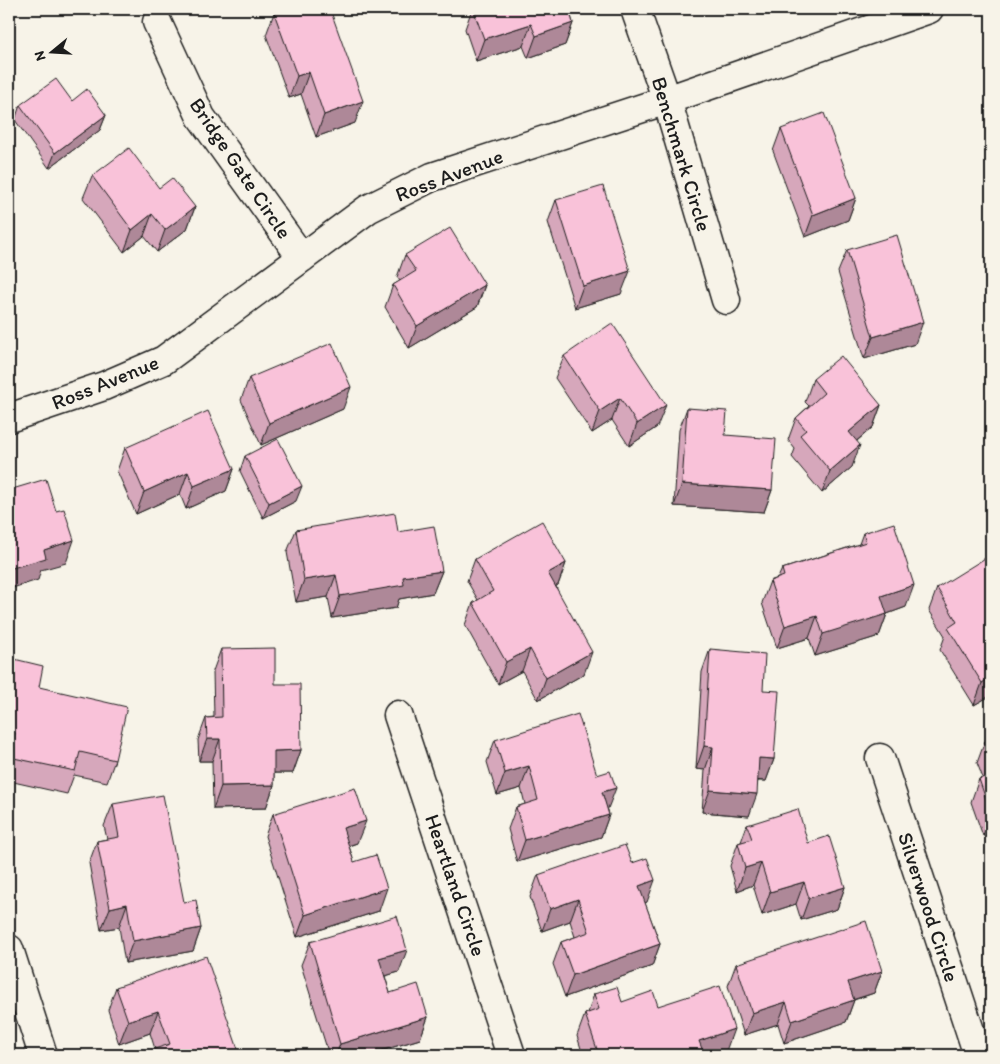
<svg xmlns="http://www.w3.org/2000/svg" width="1000" height="1064" font-family="Itim,sans-serif">
  <style>
    .lines { fill: none; stroke-linecap: round; stroke-linejoin: round }
    .minor-casing { stroke: #1c1c1c; stroke-width: 31 }
    .minor { stroke: #f7f3e8; stroke-width: 28 }
    .wall { fill: #d6a7bb; stroke: #1c1c1c }
    .shaded-wall { fill: #ae8898; stroke: #1c1c1c }
    .building { fill: #f9c2d9; stroke: #1c1c1c }
    .labels { text-anchor: middle; dominant-baseline: central; stroke-width: 5; stroke-linejoin: round; paint-order: stroke }
    .street-label { font-size: 21px; fill: #1c1c1c; stroke: #f7f3e8 }
  </style>
  <rect width="100%" height="100%" fill="#f7f3e8"/>
  <filter id="ink" filterUnits="userSpaceOnUse"><feTurbulence type="fractalNoise" baseFrequency=".02" numOctaves="2"/><feDisplacementMap in="SourceGraphic" scale="10" xChannelSelector="R" yChannelSelector="G"/><feConvolveMatrix kernelMatrix="1 2 1 2 8 2 1 2 1" color-interpolation-filters="sRGB"/></filter>
  <g filter="url(#ink)">
    <g class="lines">
      <defs>
        <path id="minor" d="M635,9L667,100L726,300
          M157,22L201,117L302,258
          M9,418L104,386L164,360L368,209L432,177L667,100L929,9
          M398,715L511,1055
          M880,758L978,1055
          M9,949L43,1055"/>
      </defs>
      <use href="#minor" class="minor-casing"/>
      <use href="#minor" class="minor"/>
    </g>
    <path class="wall" d="M472,9H569L573,23L565,45L528,58L523,46L476,61L465,29Z
      M274,13L355,123L316,137L301,94L289,98L266,35Z
      M72,101L106,115L100,130L49,168L15,120L20,105Z
      M781,129L856,198L848,220L805,237L773,151Z
      M92,176L159,188L195,207L187,229L157,252L144,236L124,252L83,198Z
      M556,200L621,294L575,308L548,222Z
      M847,250L915,344L864,359L838,272Z
      M405,255L485,285L477,307L409,348L385,307L393,285L400,281L397,277Z
      M564,356L657,427L629,446L612,420L592,433L555,378Z
      M249,378L343,409L261,445L241,400Z
      M813,379L881,405L873,427L857,441L852,467L822,493L792,457L795,449L788,440L796,418L809,406L805,402Z
      M687,408L725,435L772,490L764,512L674,506L679,430Z
      M125,448L234,469L226,491L186,509L180,494L136,514L117,471Z
      M245,456L296,501L263,518L240,471Z
      M296,530L398,532L442,571L433,593L399,599L396,608L332,618L328,597L296,602L287,552Z
      M863,533L906,607L887,614L879,636L815,656L809,638L777,648L762,603L770,581L778,578L782,569L859,544Z
      M475,559L566,563L558,585L556,586L584,674L538,700L522,671L498,684L465,625L473,603L478,600L467,581Z
      M991,565V698L990,696L974,705L940,650L945,636L929,610L937,588Z
      M221,649L275,684L301,750L293,773H274V785L266,808L213,809L212,761H199L198,740L206,718L214,717L213,671Z
      M710,649L763,690L774,759L766,781H758L749,816L702,812L705,770L696,769L702,672Z
      M14,659L39,687L115,760L107,782L74,775L67,794L9,781V672Z
      M991,739V833L983,836L971,802L979,779L983,778L977,763L985,741Z
      M495,740L608,810L609,815L601,837L517,862L508,829L516,807L525,804L521,788L497,795L487,762Z
      M113,804L184,902L201,928L193,951L125,963L119,927L101,930L89,863L97,841L107,839L104,826Z
      M273,814L357,843L349,846L354,862L379,911L297,937L265,836Z
      M747,825L808,843L845,887L837,909L801,920L796,904L762,915L753,885L737,891L730,866L738,843L741,842Z
      M632,863L647,902L645,903L660,944L652,966L565,997L553,964L561,942L575,937L570,921L542,931L530,897L538,875Z
      M310,942L399,972L385,976L390,993L428,1017L420,1039L367,1055H329L301,965Z
      M736,964L882,971L874,993L854,1000L846,1022L784,1043L778,1024L744,1035L728,986Z
      M116,987L240,1055H138L139,1054L155,1049L150,1033L119,1044L108,1010Z
      M594,994L622,1002L658,1006L726,1051L714,1055H583L577,1036L585,1014L588,1013Z"/>
    <path class="shaded-wall" d="M573,23L565,45L528,58L536,36Z
      M531,24L523,46L476,61L484,39Z
      M309,72L301,94L289,98L297,76Z
      M363,101L355,123L316,137L324,115Z
      M106,115L100,130L49,168L55,153Z
      M856,198L848,220L805,237L813,215Z
      M195,207L187,229L157,252L165,230Z
      M152,214L144,236L124,252L132,230Z
      M630,271L621,294L575,308L583,286Z
      M485,285L477,307L409,348L417,326Z
      M923,322L915,344L864,359L873,337Z
      M351,387L343,409L261,445L269,423Z
      M620,398L612,420L592,433L600,411Z
      M666,405L657,427L629,446L637,424Z
      M881,405L873,427L841,454L849,432Z
      M860,445L852,467L822,493L830,471Z
      M234,469L226,491L186,509L194,486Z
      M188,472L180,494L136,514L144,492Z
      M682,484L772,490L764,512L674,506Z
      M302,486L296,501L263,518L269,503Z
      M74,540L66,563L41,570L38,580L9,589V569L44,550Z
      M566,563L558,585L540,595L548,573Z
      M442,571L433,593L399,599L396,608L332,618L340,596L403,577Z
      M336,575L328,597L296,602L304,580Z
      M914,585L906,607L887,614L879,636L815,656L823,634L881,596Z
      M817,616L809,638L777,648L785,626Z
      M530,649L522,671L498,684L506,662Z
      M592,652L584,674L538,700L546,678Z
      M991,677V691L990,696L974,705L982,683Z
      M207,739H220L212,761H199Z
      M704,746L713,747L705,770L696,769Z
      M301,750L293,773H265L274,751Z
      M759,758L774,759L766,781L751,780Z
      M529,766L521,788L497,795L505,773Z
      M274,785L266,808L213,809L221,786Z
      M616,788L607,811L602,792Z
      M710,790L757,794L749,816L702,812Z
      M991,814V833L983,836Z
      M609,815L601,837L517,862L525,840Z
      M366,821L357,843L335,850L343,828Z
      M761,863L753,885L737,891L745,868Z
      M655,880L647,902L631,908L639,886Z
      M804,882L796,904L762,915L770,892Z
      M845,887L837,909L801,920L809,898Z
      M387,888L379,911L297,937L305,915Z
      M578,899L570,921L542,931L550,909Z
      M127,904L119,927L101,930L110,908Z
      M201,928L193,951L125,963L133,941Z
      M660,944L652,966L565,997L573,975Z
      M407,950L399,972L371,980L379,958Z
      M882,971L874,993L840,1004L848,982Z
      M854,1000L846,1022L784,1043L792,1021Z
      M786,1002L778,1024L744,1035L752,1013Z
      M158,1011L150,1033L119,1044L128,1021Z
      M428,1017L420,1039L367,1055H336L340,1044Z
      M734,1029L726,1051L714,1055H694L699,1041Z"/>
    <path class="building" d="M285,9H330L363,101L324,115L309,72L297,76L274,13Z
      M473,9H569L573,23L536,36L531,24L484,39Z
      M56,79L72,101L87,89L106,115L55,153L20,105Z
      M824,113L856,198L813,215L781,129Z
      M129,148L159,188L172,178L195,207L165,230L152,214L132,230L92,176Z
      M603,186L630,271L583,286L556,200Z
      M450,228L485,285L417,326L393,285L416,271L405,255Z
      M897,235L923,322L873,337L847,250Z
      M612,323L666,405L637,424L620,398L600,411L564,356Z
      M332,343L351,387L269,423L249,378Z
      M841,356L881,405L849,432L860,445L830,471L800,435L806,430L796,418L824,393L813,379Z
      M687,408L727,411L725,435L776,439L772,490L682,484Z
      M208,411L234,469L194,486L188,472L144,492L125,448Z
      M278,439L302,486L269,503L245,456Z
      M46,479L56,511L64,509L74,540L44,550L46,558L9,569V490Z
      M395,513L398,532L434,526L442,571L403,577L404,585L340,596L336,575L304,580L296,530Z
      M542,521L566,563L548,573L592,652L546,678L530,649L506,662L473,603L493,591L475,559Z
      M894,523L914,585L881,596L887,614L823,634L817,616L785,626L770,581L784,576L782,569L866,542L863,533Z
      M987,557L991,565V677L982,683L948,628L957,622L937,588Z
      M275,648V684H300L301,750L274,751V785L221,786L220,739H207L206,718L222,717L221,649Z
      M710,649L765,654L763,690L779,691L774,759L759,758L757,794L710,790L713,747L704,746Z
      M14,659L43,666L39,687L127,707L115,760L80,752L75,771L9,757L15,733L9,732V676H10Z
      M578,714L597,775L610,771L616,788L602,792L609,815L525,840L516,807L538,800L529,766L505,773L495,740Z
      M991,739V757L985,741Z
      M991,775V814L979,779Z
      M355,788L366,821L343,828L354,862L376,855L387,888L305,915L273,814Z
      M163,795L184,902L196,900L201,928L133,941L127,904L110,908L97,841L119,837L113,804Z
      M798,809L808,843L829,836L845,887L809,898L804,882L770,892L761,863L745,868L738,843L752,839L747,825Z
      M625,845L632,863L647,858L655,880L639,886L660,944L573,975L561,942L589,932L578,899L550,909L538,875Z
      M397,916L407,950L379,958L390,993L418,984L428,1017L340,1044L310,942Z
      M866,921L882,971L848,982L854,1000L792,1021L786,1002L752,1013L736,964Z
      M206,956L240,1055H139V1054L170,1044L158,1011L128,1021L116,987Z
      M720,986L734,1029L699,1041L704,1054L699,1055H637L636,1052L627,1055H599L585,1014L599,1009L594,994L617,987L622,1002L653,991L658,1006Z"/>
  </g>
  <g class="labels">
    <g class="street-label">
      <text transform="translate(682 154) rotate(73)">Benchmark Circle</text>
      <text transform="translate(241 168) rotate(56)">Bridge Gate Circle</text>
      <text transform="translate(449 175) rotate(-21)">Ross Avenue</text>
      <text transform="translate(105 382) rotate(-22)">Ross Avenue</text>
      <text transform="translate(456 885) rotate(71)">Heartland Circle</text>
      <text transform="translate(929 907) rotate(72)">Silverwood Circle</text>
    </g>
  </g>
  <rect width="1000" height="1064" fill="none" stroke="#f7f3e8" stroke-width="30"/>
  <rect x="15" y="15" width="970" height="1034" fill="none" stroke="#1c1c1c" stroke-width="2" filter="url(#ink)"/>
  <g transform="translate(52 52) rotate(252)" stroke="#f7f3e8" stroke-width="4" paint-order="stroke">
  <path d="M0-4L9 19L0 12L-9 19Z" fill="#1c1c1c"/>
  <text y="-8" font-size="14" font-weight="bold" text-anchor="middle" fill="#1c1c1c">N</text>
  </g>
</svg>
